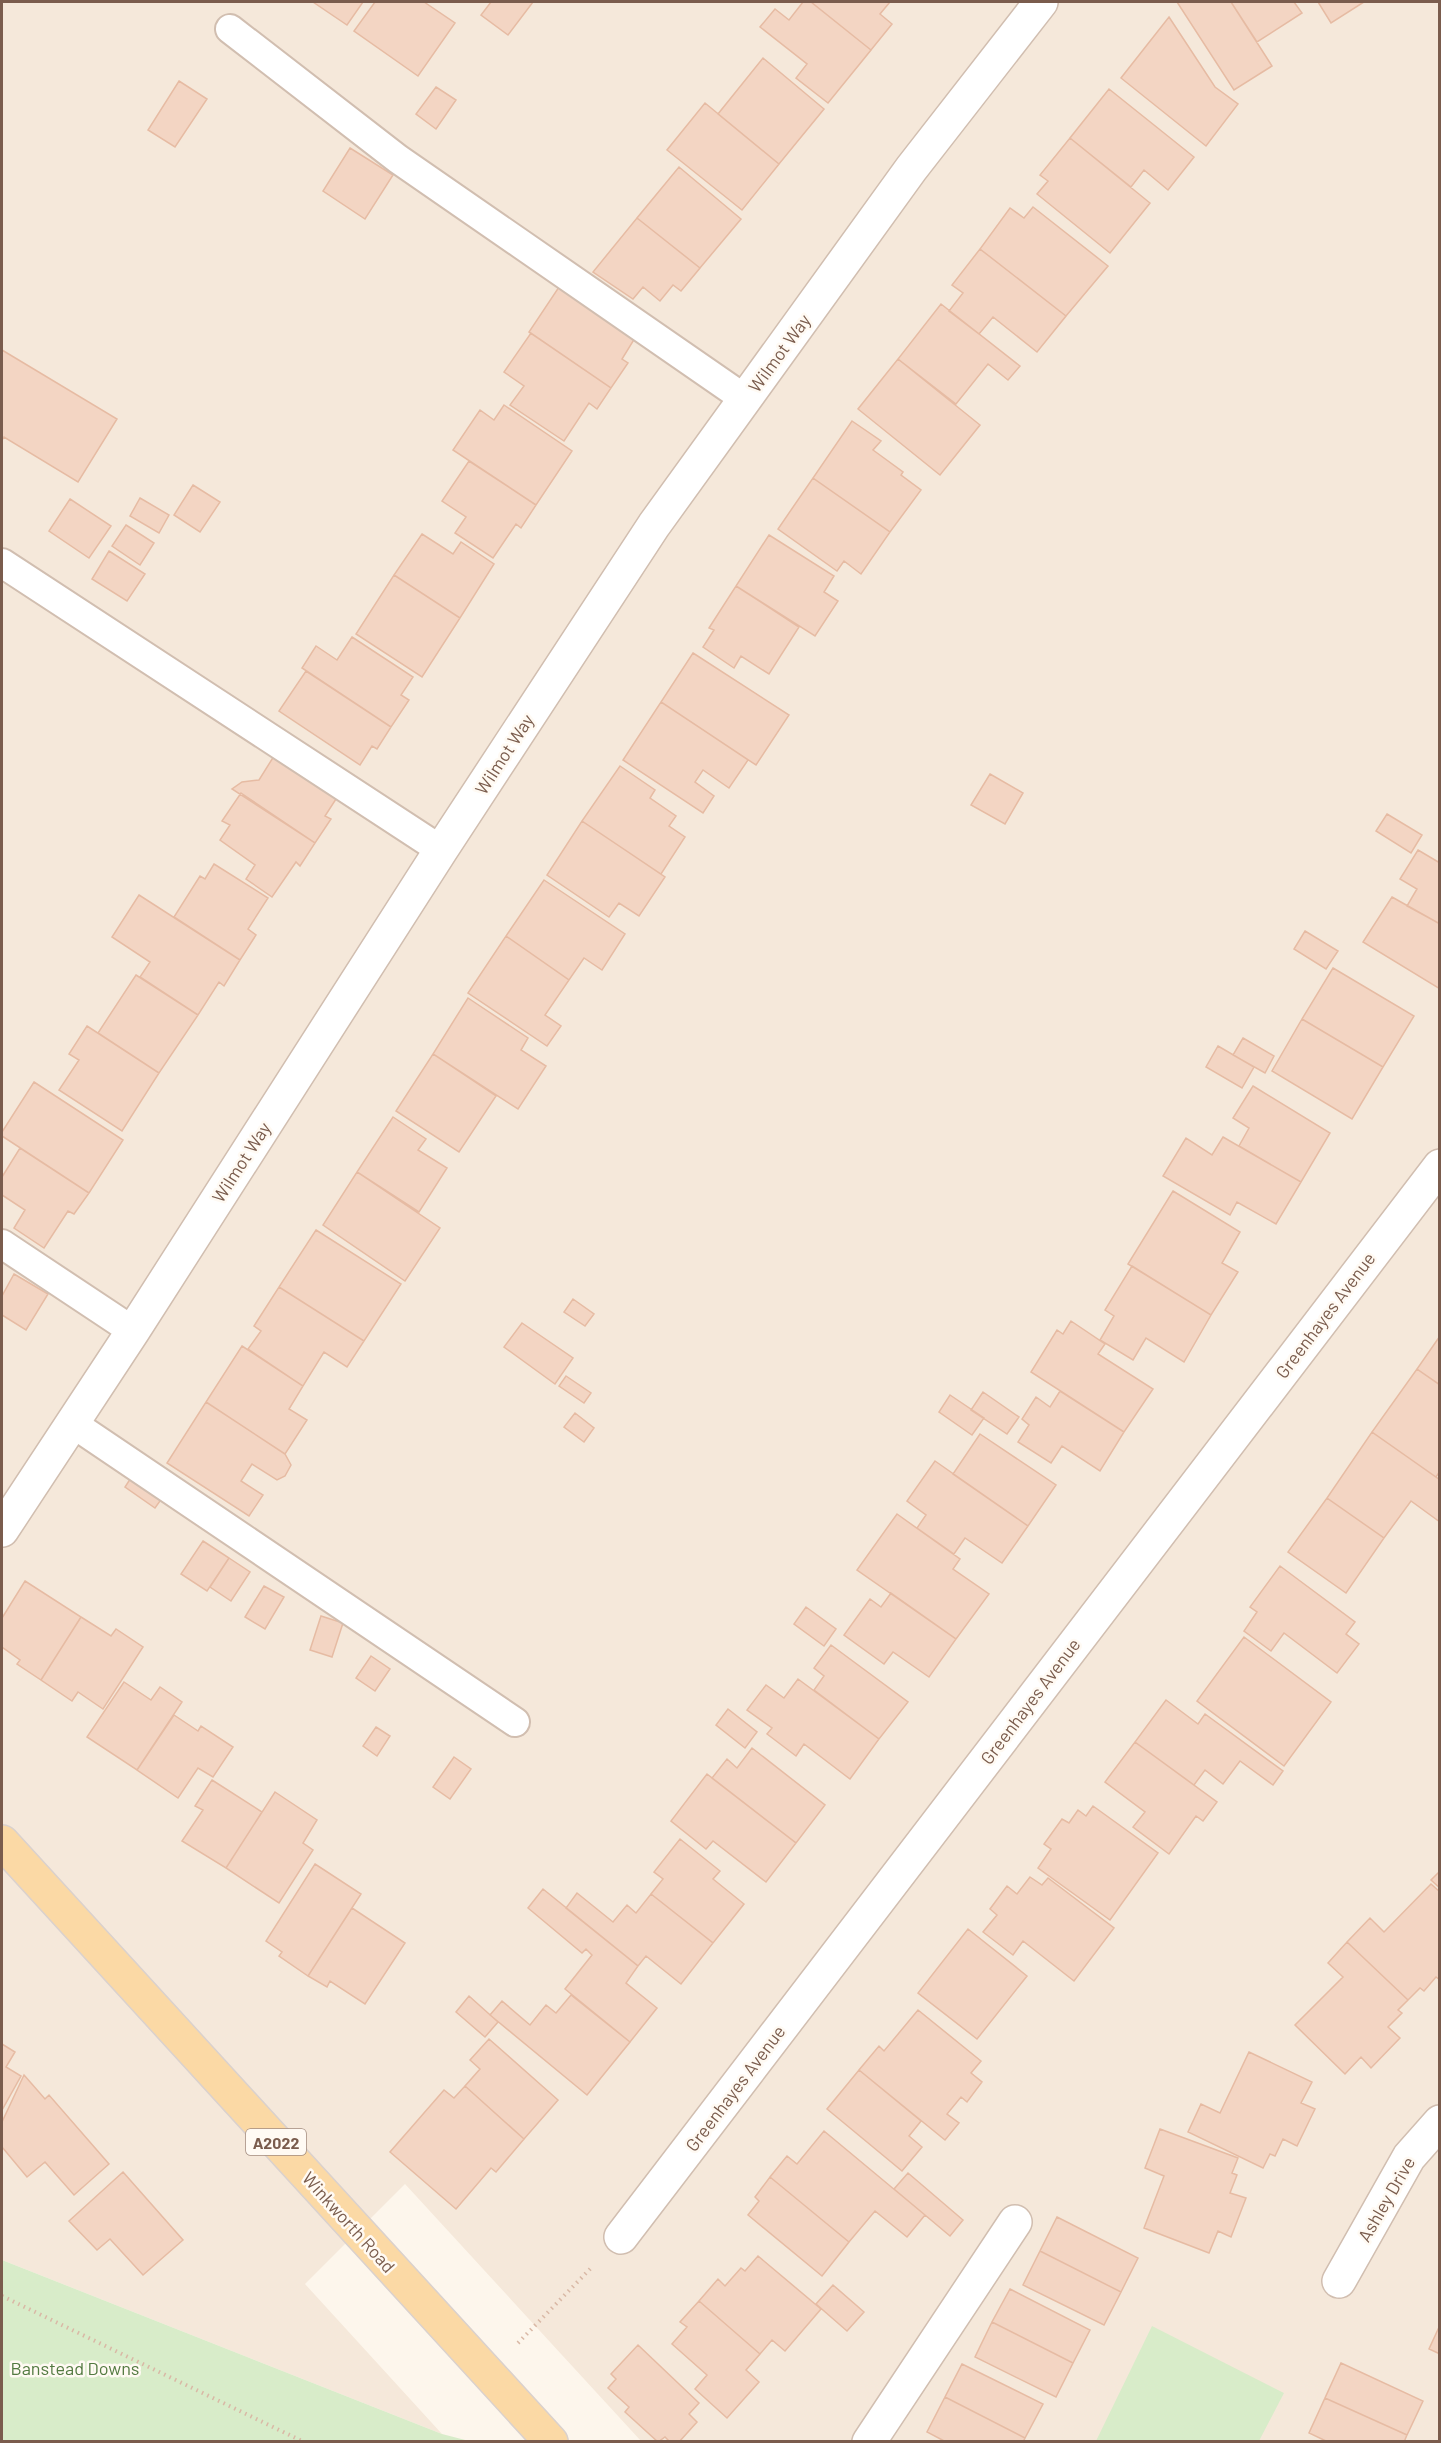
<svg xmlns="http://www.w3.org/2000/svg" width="1441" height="2443" font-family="Barlow,sans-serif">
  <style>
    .residential { fill: #f5e8da }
    .green { fill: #d8ecc9 }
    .building { fill: #f3d5c3; stroke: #e6bba3; stroke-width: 1.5 }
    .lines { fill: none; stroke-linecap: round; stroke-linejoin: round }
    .service-casing { stroke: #d1beb0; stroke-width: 32 }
    .minor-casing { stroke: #d1beb0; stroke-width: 36 }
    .primary-casing { stroke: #dad1cd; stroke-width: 36 }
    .path { stroke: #d9b8a5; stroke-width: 4; stroke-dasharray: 1.5 4.5; stroke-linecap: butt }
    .service { stroke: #fff; stroke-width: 28 }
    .minor { stroke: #fff; stroke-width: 33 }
    .primary { stroke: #fbd9a5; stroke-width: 33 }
    .labels { text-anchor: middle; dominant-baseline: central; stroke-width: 5; stroke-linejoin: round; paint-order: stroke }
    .shield { fill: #fffaf3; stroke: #a28b7f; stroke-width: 1.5 }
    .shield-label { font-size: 16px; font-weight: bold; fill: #7a5c4d }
    .street-label { font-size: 18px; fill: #7a5c4d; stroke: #fffaf3 }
    .park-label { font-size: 18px; fill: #537a41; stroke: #fffaf3 }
  </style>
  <rect width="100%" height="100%" fill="#fdf6ec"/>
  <path class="residential" d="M2,2H1439V2441H641L405,2184L305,2284L442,2434L2,2260Z"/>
  <path class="green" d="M2,2260L442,2434L469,2441H2Z
    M1152,2326L1284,2393L1259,2441H1096Z"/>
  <path class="building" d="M313,2H363L347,25Z
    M375,2H424L455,23L418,76L354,31Z
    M491,2H533L508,35L481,15Z
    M803,2H811L871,50L828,103L796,78L807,64L760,27L775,9L789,20Z
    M811,2H890L880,14L892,24L871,50Z
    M1177,2H1231L1272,66L1234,90Z
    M1231,2H1294L1302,13L1257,42Z
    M1318,2H1364L1331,23Z
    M1169,17L1215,87L1238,104L1206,146L1121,78Z
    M763,58L824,109L779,164L718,114Z
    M179,81L207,99L175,147L148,130Z
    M436,87L456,100L436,129L416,114Z
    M1109,89L1194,157L1168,190L1144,170L1131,187L1070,138Z
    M705,103L779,164L742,210L667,150Z
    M1070,138L1150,203L1110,253L1037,194L1048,181L1040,175Z
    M350,148L393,175L365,219L323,191Z
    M679,167L741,219L700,268L637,218Z
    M1033,207L1108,266L1066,316L980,249L1010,208L1024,218Z
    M637,218L700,268L681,291L673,285L660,301L643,287L633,299L593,272Z
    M980,249L1066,316L1037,352L993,317L979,334L949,311L963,293L952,285Z
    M559,287L635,338L622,359L628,363L611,388L529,332Z
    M941,304L1020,366L1008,380L988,364L956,404L898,359Z
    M531,333L611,388L597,409L589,403L564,441L510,405L524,386L504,372Z
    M2,350L117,419L78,482L4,437L2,440Z
    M898,359L980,425L940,475L858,409Z
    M504,405L572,451L536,505L453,450L480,410L494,420Z
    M852,421L881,441L873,450L903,472L901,475L921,490L890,532L813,478Z
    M469,461L536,505L521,528L516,524L493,558L455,533L466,517L442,501Z
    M813,478L890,532L861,574L844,561L837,571L778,529Z
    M193,485L220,502L200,532L174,515Z
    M140,498L169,515L159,533L130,516Z
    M70,499L111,526L89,558L49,531Z
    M126,525L154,543L140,565L112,546Z
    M422,534L453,554L461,542L494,564L460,618L394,575Z
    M769,535L834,576L824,592L838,601L815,636L736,586Z
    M109,551L145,574L127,601L92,579Z
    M394,575L460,618L422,677L356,634Z
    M736,586L799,627L769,674L741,656L734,668L703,647L714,630L709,628Z
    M352,637L413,677L401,695L409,700L391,727L302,668L316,646L337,660Z
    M693,653L789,715L756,765L661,702Z
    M306,671L391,727L377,749L372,746L360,765L279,711Z
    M661,702L748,760L729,788L703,770L695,782L714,796L703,813L623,760Z
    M274,756L338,796L325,816L331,819L315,843L232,789L242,782L259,780Z
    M620,766L655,790L650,798L676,816L669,826L685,837L661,874L582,821Z
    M990,774L1023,793L1005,824L971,805Z
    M241,793L315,843L300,866L296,862L272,897L246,879L255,865L220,840L230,825L222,821Z
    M1387,814L1422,835L1411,853L1376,831Z
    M582,821L665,877L639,916L619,903L609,917L547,875Z
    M1418,850L1440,863V924L1407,906L1417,889L1400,879Z
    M214,864L268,898L248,929L256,935L240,960L174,917L200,876L205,879Z
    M544,880L625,934L602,970L584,958L569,980L506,936Z
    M139,895L240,960L224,986L219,982L198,1015L140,977L150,962L112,937Z
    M1392,897L1440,924V989L1363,942Z
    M1305,931L1338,951L1326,969L1294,949Z
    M506,936L569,980L545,1015L561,1026L547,1046L468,993Z
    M1333,968L1414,1016L1383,1067L1302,1019Z
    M136,975L198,1015L159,1073L98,1033Z
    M468,998L528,1038L521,1050L546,1066L518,1109L433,1054Z
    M1302,1019L1383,1067L1352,1119L1272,1071Z
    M87,1026L159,1073L122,1131L59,1090L79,1060L69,1054Z
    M1243,1038L1274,1056L1265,1073L1233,1055Z
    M1218,1046L1254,1067L1242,1088L1206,1067Z
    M433,1054L496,1096L459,1152L396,1111Z
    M34,1082L123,1140L89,1193L2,1136V1132Z
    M1253,1086L1330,1133L1301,1182L1239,1146L1249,1128L1233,1118Z
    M393,1117L426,1139L418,1150L447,1168L419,1212L357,1172Z
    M1223,1137L1301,1182L1276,1224L1237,1202L1230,1215L1163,1176L1186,1138L1212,1155Z
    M20,1148L89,1193L74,1214L68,1211L44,1248L14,1228L25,1210L2,1195V1177Z
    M357,1172L440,1228L405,1281L323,1225Z
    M1173,1191L1240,1232L1222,1263L1238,1272L1211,1315L1128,1264Z
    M316,1230L401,1284L364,1341L279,1287Z
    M1132,1266L1211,1315L1184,1362L1146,1338L1133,1360L1100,1340L1114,1316L1105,1310Z
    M14,1274L48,1294L26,1330L2,1315V1296Z
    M279,1287L364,1341L347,1367L324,1352L303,1386L248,1349L261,1331L254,1326Z
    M573,1299L594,1314L585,1326L564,1312Z
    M1071,1321L1105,1344L1098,1354L1153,1389L1124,1432L1031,1372L1057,1330L1063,1334Z
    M522,1323L573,1358L555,1384L504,1347Z
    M1440,1336V1385L1417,1369Z
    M242,1346L303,1386L289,1409L307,1420L285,1454L206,1402Z
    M1417,1369L1440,1385V1471L1436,1477L1372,1432Z
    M566,1376L591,1393L584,1403L559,1386Z
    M1060,1391L1124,1432L1100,1471L1062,1446L1051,1463L1018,1442L1029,1425L1022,1419L1036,1397L1050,1407Z
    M983,1392L1019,1417L1007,1434L971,1410Z
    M950,1395L984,1418L972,1435L939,1412Z
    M206,1402L285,1454L291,1465L285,1476L277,1480L252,1464L241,1481L263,1495L249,1516L167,1463Z
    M575,1413L594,1428L584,1442L564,1427Z
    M1372,1432L1440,1480V1522L1411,1501L1384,1538L1327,1498Z
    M980,1434L1056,1485L1028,1526L953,1474Z
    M935,1461L1028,1526L1002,1563L965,1538L954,1554L917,1528L926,1515L907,1501Z
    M134,1473L165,1494L155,1508L125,1487Z
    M1327,1498L1384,1538L1346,1593L1288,1552Z
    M897,1514L960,1559L953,1569L989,1594L956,1639L857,1570Z
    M203,1541L229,1558L207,1591L181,1574Z
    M229,1558L250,1572L231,1601L210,1587Z
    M1280,1566L1355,1622L1346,1634L1359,1644L1337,1673L1284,1633L1271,1651L1244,1631L1257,1612L1250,1607Z
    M25,1581L81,1617L41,1680L17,1664L20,1660L2,1647V1618Z
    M264,1586L284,1597L265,1629L245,1617Z
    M891,1593L956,1639L929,1677L893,1652L884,1664L844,1635L870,1599L881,1607Z
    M806,1607L836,1629L824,1646L794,1624Z
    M321,1616L343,1623L332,1657L310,1650Z
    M81,1617L111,1636L116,1629L143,1647L103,1709L78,1692L72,1701L41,1680Z
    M1244,1637L1331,1702L1284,1766L1197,1701Z
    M831,1645L908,1702L879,1739L814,1690L824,1676L814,1668Z
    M371,1656L390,1669L375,1691L356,1678Z
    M798,1679L879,1739L850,1779L804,1744L796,1756L767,1734L772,1728L747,1710L766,1685L784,1698Z
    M124,1682L151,1700L160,1687L182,1702L137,1770L87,1737Z
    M1166,1700L1198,1724L1205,1714L1283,1771L1273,1785L1240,1761L1223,1784L1205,1770L1194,1785L1135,1742Z
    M728,1709L757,1732L745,1748L716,1725Z
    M174,1715L198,1731L201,1726L233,1747L213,1777L198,1768L178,1798L137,1770Z
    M376,1727L390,1736L377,1756L363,1746Z
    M1135,1742L1217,1802L1203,1821L1196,1816L1169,1854L1133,1827L1145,1812L1105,1782Z
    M752,1748L825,1805L796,1843L712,1778L727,1759L737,1768Z
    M454,1757L471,1769L450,1799L433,1787Z
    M707,1774L796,1843L766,1882L713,1841L706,1849L671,1821Z
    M212,1780L262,1812L226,1868L182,1841L203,1810L195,1806Z
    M275,1792L317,1820L303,1843L313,1850L279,1903L226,1868Z
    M1093,1806L1158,1853L1110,1920L1038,1868L1051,1849L1044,1844L1062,1819L1069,1823L1078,1810L1086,1816Z
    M680,1839L720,1871L713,1879L744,1904L713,1943L651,1894L663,1879L654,1872Z
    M315,1864L361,1894L308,1976L279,1956L282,1952L266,1941Z
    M1440,1871V1888L1431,1880Z
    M1030,1877L1042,1885L1048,1878L1114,1928L1074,1981L1023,1941L1013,1955L983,1932L997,1915L990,1909L1007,1886L1017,1894Z
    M1431,1884L1440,1892V1980L1436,1977L1424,1991L1420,1988L1408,2000L1347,1942L1370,1918L1384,1932Z
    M543,1889L638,1966L626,1983L657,2008L630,2042L565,1989L592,1955L586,1949L582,1953L528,1908Z
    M577,1893L613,1922L627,1905L636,1913L651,1894L713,1943L681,1984L646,1956L638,1966L566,1908Z
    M352,1908L405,1943L365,2004L330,1981L327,1987L308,1976Z
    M968,1929L1027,1976L977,2039L918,1993Z
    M1347,1942L1408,2000L1398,2010L1402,2013L1388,2027L1400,2038L1371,2068L1361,2057L1345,2074L1295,2025L1343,1977L1328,1963Z
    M571,1995L630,2042L587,2095L490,2015L502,2001L530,2025L546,2005L556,2013Z
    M469,1996L498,2022L485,2037L456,2012Z
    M918,2010L981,2061L971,2073L982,2082L967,2102L961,2097L947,2114L959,2123L945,2140L859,2070L879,2046L884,2051Z
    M489,2039L558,2100L524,2139L465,2086L480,2069L470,2060Z
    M2,2044L15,2052L6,2067L21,2076L2,2110Z
    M1249,2052L1312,2082L1301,2103L1315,2109L1297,2146L1283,2139L1275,2156L1270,2154L1263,2168L1188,2132L1201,2104L1220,2113Z
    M859,2070L921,2121L909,2136L922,2147L902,2171L827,2109Z
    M24,2075L45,2099L49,2095L109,2164L74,2195L45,2162L27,2177L2,2147V2122Z
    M465,2086L524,2139L496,2172L491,2168L456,2209L390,2152L444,2090L454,2098Z
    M1160,2129L1238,2158L1232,2173L1237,2175L1230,2193L1246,2198L1231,2237L1218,2231L1209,2253L1144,2228L1164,2176L1145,2168Z
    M824,2131L925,2215L907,2237L875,2211L849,2242L770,2177L787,2156L797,2164Z
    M123,2172L183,2240L143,2275L110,2239L97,2250L69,2221Z
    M908,2173L963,2220L950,2236L894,2189Z
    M770,2177L849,2242L822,2276L748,2215L759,2201L755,2197Z
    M1057,2217L1138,2258L1121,2292L1040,2251Z
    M1040,2251L1121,2292L1104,2325L1023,2285Z
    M758,2256L821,2309L785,2351L772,2340L760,2354L699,2301L718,2279L725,2286L741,2268L745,2271Z
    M833,2285L864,2312L847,2331L816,2304Z
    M1010,2289L1090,2330L1073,2363L992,2322Z
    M699,2301L760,2354L746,2370L759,2382L727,2418L695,2389L707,2375L672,2344L687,2327L680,2322Z
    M992,2322L1073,2363L1056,2397L975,2357Z
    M1440,2325V2354L1429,2349Z
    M638,2345L699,2403L689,2414L697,2422L679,2442H670L665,2437L658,2442L625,2412L629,2407L608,2388L616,2379L611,2374Z
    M1341,2363L1423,2401L1407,2435L1325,2398Z
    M962,2364L1043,2404L1025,2438L945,2397Z
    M945,2397L1025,2438L1023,2442H946L927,2432Z
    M1325,2398L1407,2435L1404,2442H1328L1309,2433Z"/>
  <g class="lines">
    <defs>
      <path id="service" d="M230,29L398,159L745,399
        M2,563L441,850
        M2,1244L133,1331
        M72,1423L515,1722"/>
      <path id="minor" d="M2,1530L133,1331L441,850L654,525L911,169L1041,2
        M621,2237L1440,1166
        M1339,2281L1409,2157L1440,2122
        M869,2442L1015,2222"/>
      <path id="primary" d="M2,1842L551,2442"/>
    </defs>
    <use href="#service" class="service-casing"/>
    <use href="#minor" class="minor-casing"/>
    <use href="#primary" class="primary-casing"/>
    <path class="path" d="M2,2296L304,2442
      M518,2343L592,2267"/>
    <use href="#service" class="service"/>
    <use href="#minor" class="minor"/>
    <use href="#primary" class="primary"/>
  </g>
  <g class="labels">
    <rect class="shield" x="246" y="2129" width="60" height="26" rx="4.5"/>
    <g class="shield-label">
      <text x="276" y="2142">A2022</text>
    </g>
    <g class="street-label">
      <text transform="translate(779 353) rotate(-54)">Wilmot Way</text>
      <text transform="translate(504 754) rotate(-57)">Wilmot Way</text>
      <text transform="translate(241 1162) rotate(-57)">Wilmot Way</text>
      <text transform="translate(1325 1315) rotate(-53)">Greenhayes Avenue</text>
      <text transform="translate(1030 1701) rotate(-53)">Greenhayes Avenue</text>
      <text transform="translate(735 2088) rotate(-53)">Greenhayes Avenue</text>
      <text transform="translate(1386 2199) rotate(-60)">Ashley Drive</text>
      <text transform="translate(349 2222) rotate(48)">Winkworth Road</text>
    </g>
    <g class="park-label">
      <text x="75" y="2368">Banstead Downs</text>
    </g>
  </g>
  <rect width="1441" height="2443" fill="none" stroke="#7a5c4d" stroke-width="6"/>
</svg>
